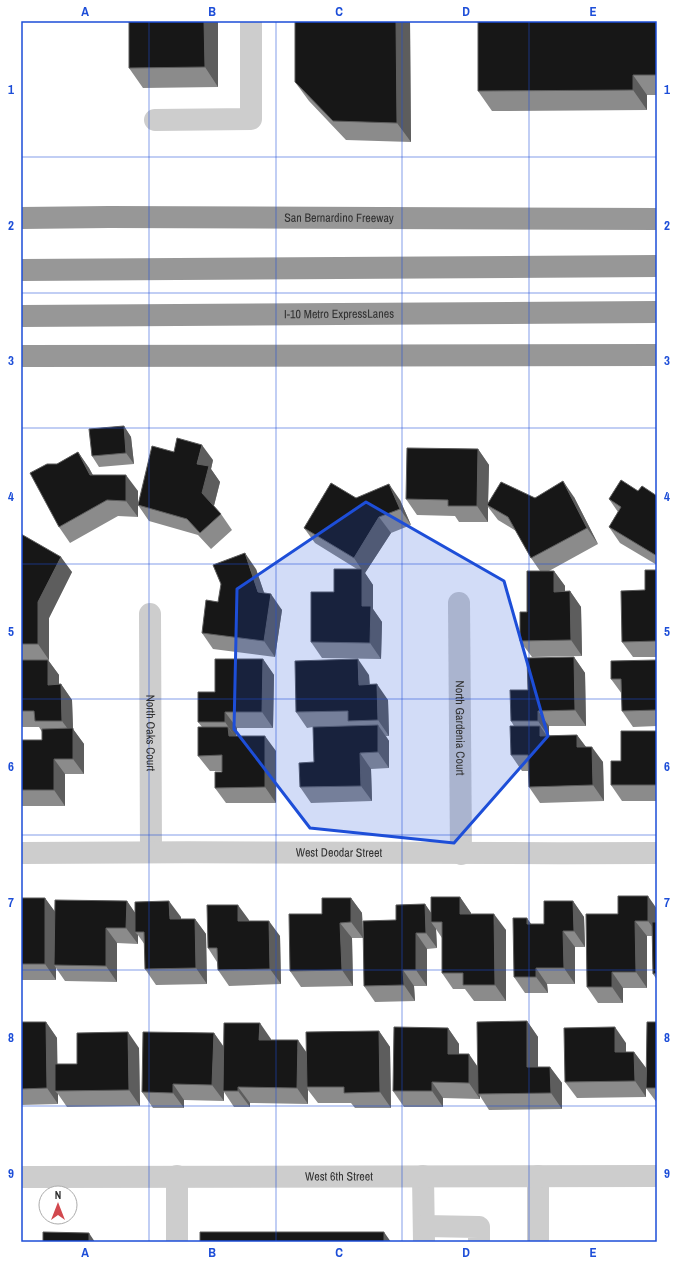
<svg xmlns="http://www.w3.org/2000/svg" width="678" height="1263" font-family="'Archivo Narrow',sans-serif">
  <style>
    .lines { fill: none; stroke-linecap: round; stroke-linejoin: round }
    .minor { stroke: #cdcdcd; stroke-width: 22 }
    .highway { stroke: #979797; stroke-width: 22 }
    .wall { fill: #8b8b8b }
    .shaded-wall { fill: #5d5d5d }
    .building { fill: #171717; stroke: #5d5d5d }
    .marked { fill: #1d4ed8; fill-opacity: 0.2; stroke: #1d4ed8; stroke-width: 3; stroke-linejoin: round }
    .grid { fill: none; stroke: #1d4ed8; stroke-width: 1; stroke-opacity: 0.55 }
    .labels { text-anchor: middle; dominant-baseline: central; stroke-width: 4; stroke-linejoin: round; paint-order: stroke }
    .street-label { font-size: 12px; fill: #303030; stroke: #fff }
    .neatline { fill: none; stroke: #1d4ed8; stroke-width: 1.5 }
    .grid-label { font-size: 13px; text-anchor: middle; font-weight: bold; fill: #1d4ed8 }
  </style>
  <rect width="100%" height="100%" fill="#fff"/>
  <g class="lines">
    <g class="minor">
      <path d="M155,120L251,119V21"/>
      <path id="s1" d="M459,603L461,854"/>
      <path id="s2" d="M150,614L151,852"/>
      <path id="s3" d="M21,853C233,851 445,854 657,853"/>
      <path d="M423,1176L424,1242"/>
      <path d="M538,1176V1242"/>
      <path id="s4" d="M21,1177L657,1176"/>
      <path d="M424,1226L479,1227V1242"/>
      <path d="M177,1242V1176"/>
    </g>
    <g class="highway">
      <path id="s5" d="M21,218L109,217L657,219"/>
      <path d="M21,270L657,266"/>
      <path id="s6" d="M21,316L657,312"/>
      <path d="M21,356L657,355"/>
    </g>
  </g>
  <path class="wall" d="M129,21H218V87L143,88L129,68Z
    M295,21H410L411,142L346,140L309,101L295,82Z
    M657,21V95H647V110L492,111L478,91Z
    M124,426L131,437L134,464L99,467L92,456Z
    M478,449L489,465L488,502L535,498L574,497L598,544L549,571H554L565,586V591H570L581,607L582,656L532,657L520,641L527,612L540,571L531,558L516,531L498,520L488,507V522H459L455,516L417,515L406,499Z
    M78,452L89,468L93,475L138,491V517L118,516L70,543L59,527L57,464Z
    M213,460L211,469L220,482L214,506L221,514L232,530L211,549L198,535L149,521L138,505Z
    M638,491L657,496V565L620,543L609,527L618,512L609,499Z
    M356,498L400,500L411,525L391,533L365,573L373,585V609L382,622L381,659L322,658L311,642L334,592L357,569L315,543L304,528Z
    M21,534L72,572L49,618V660H48L59,675V684H61L72,700L73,729L84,744V774H65V806H21V740H42V732L39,727H21Z
    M256,569L264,593L282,610L275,657L213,649L202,633L218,602Z
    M657,570V657H633L622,642L645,590Z
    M574,657L585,673L586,726H549V736L577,735L586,747L603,762L604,801L540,803L529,787V771H522L511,755L514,726L511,721L528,690Z
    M263,659L274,675L273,728H237L236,736L276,751V803H226L215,788L222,771H210L198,756L202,727L198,722L215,692Z
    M657,660V726L633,727L622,711V694L611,679Z
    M369,675L370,684L388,700L389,736H386L389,741V768L371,769L372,801L311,803L300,787L314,762L313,727L307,728L296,712Z
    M657,731V801H622L611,785L621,761Z
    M460,897L471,913V914L506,930V1001H474L465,989H453L442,973V938L436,929L437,948L427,949V986H414L415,1001L375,1002L364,986L396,920L425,904L431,913Z
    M21,898H45L55,913L127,901L135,913L181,917V919H195L206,934L207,984L156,985L145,969V945L138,935V944L117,943V982L65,981L56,968V980H21Z
    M351,898L362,913L363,938H352L353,986L301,987L290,971L322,914Z
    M573,901L584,917L585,947H575V984H547L548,993H525L514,977L544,924Z
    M657,909V980L653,974L652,936H647V988H623V1003H598L587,987L618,914Z
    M249,920V921L280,936L281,984L229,986L218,970L217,962L208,948Z
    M527,1021L538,1037V1067H550L562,1083V1109L489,1110L480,1096V1099L443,1098V1107H404L393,1091L448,1028L459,1044V1054L478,1067Z
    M21,1022H46L57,1038V1064H77L139,1048L140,1106L67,1107L58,1094V1104L21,1105Z
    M657,1022V1103L646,1088Z
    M379,1031L390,1047L391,1108H355L351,1103H318L308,1090V1104L250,1103V1107H234L224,1092V1101L184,1100V1108H153L142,1092L214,1033L224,1047L271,1039V1040L306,1052Z
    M626,1043V1052H634L646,1068V1097L577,1098L565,1082Z"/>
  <path class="shaded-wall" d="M204,21H218V87L205,67Z
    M396,21H410L411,142L397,123Z
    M633,75L647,95V110L633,90Z
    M124,426L131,437L134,464L126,453Z
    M202,445L213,460L211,469L220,482L213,509L202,493L197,464Z
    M478,449L489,465L488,505H487L488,507V522L477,506Z
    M78,452L89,468L101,491L90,475Z
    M126,475L138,491V517L126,501Z
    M563,481L574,497L598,544L587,528Z
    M389,484L400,500L411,525L400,509Z
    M379,517L391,533L365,573L373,585V609L382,622L381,659L370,643L362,606V570L354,558Z
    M245,553L256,569L269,607L271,594L282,610L275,657L264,641L258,592Z
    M61,557L72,572L49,618V660L38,644V602Z
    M554,571L565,586V607L554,592Z
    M570,591L581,607L582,656L571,640Z
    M574,657L585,673L586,726L575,710Z
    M263,659L274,675L273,728L262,712Z
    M358,659L369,675L370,701L359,685Z
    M48,660L59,675V700L48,685Z
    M61,684L72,700L73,729L84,744V774L73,759V736L62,721Z
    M377,684L388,700L389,736L378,720Z
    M538,711L549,726V737L538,721Z
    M225,712L237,728L236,738L225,722Z
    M378,725L389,741V768L378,752Z
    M540,726L551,742L540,736Z
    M228,727L239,742L229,736Z
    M577,735L589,751L577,747Z
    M265,736L276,751V803L265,787Z
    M592,747L603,762L604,801L593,785Z
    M360,753L371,769L372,801L361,786Z
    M54,759L65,774V806L54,790Z
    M648,896L657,909V933L648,921Z
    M460,897L471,913V930L460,914Z
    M45,898L56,913L54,965L56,968V980L45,964Z
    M351,898L362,913L363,938L351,922Z
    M127,901L138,917L135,932L138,935V944L126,928Z
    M169,901L181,917V935L170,919Z
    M573,901L584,917L585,947L574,931Z
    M425,904L436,920L431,922L436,929L437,948L426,933Z
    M238,905L249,920V937L238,921Z
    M494,914L506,930V1001L495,985Z
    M527,918L538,934L527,924Z
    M195,919L206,934L207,984L196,968Z
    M269,921L280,936L281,984L270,969Z
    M635,921L647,936V988L636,972Z
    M340,923L352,938L353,986L342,970Z
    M106,928L117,943V982L106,966Z
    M563,931L575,947V984L564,968Z
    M416,933L427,949V986L416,970Z
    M536,968L547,984L548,993L536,977Z
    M403,970L414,986L415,1001L404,985Z
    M612,972L623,988V1003L612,987Z
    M527,1021L538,1037V1083L527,1067Z
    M46,1022L57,1038L58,1091H55L58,1094V1104L47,1088Z
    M260,1023L271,1039L270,1055L259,1040Z
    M615,1027L626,1043V1068L615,1052Z
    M448,1028L459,1044V1070L448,1054Z
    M379,1031L390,1047L391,1108L380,1092Z
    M128,1032L139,1048L140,1106L129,1090Z
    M214,1033L225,1049L223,1091L224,1092V1101L212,1085Z
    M298,1040L309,1056L307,1087L308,1090V1104L297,1088Z
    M634,1052L646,1068V1097L635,1081Z
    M469,1054L480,1070L478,1094L480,1096V1099L469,1083Z
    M550,1067L562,1083V1109L551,1093Z
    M432,1082L443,1098V1107L432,1091Z
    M173,1084L184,1100V1108L173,1093Z
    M238,1087L250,1103V1107L238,1091Z
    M384,1232L391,1242H384Z
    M89,1233L95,1242H89Z"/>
  <path class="building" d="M129,21H204L205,67L129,68Z
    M295,21H396L397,123L333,121L295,82Z
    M478,21H657V75H633V90L478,91Z
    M124,426L126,453L92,456L89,429Z
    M177,438L202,445L197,464L209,466L202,493L221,514L200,533L187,519L138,505L152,446L174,452Z
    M407,448L478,449L477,506H448V500L406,499Z
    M78,452L90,475H126V501L107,500L59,527L30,473L47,464H57Z
    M621,480L638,491L642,486L657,496V556L609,527L621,507L609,499Z
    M563,481L587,528L531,558L508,517L487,505L501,482L535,498Z
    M331,483L356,498L389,484L400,509L379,517L354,558L304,528Z
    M21,534L61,557L38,602V644H21Z
    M245,553L258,592L271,594L264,641L202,633L206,600L218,602L221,584L213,565Z
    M334,569H362V606H371L370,643L311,642V592H334Z
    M645,570H657V641L622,642L621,591L645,590Z
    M527,571H554V592L570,591L571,640L520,641V612H527Z
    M574,657L575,710L538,711V721H511L510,690H528L527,658Z
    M215,659H263L262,712H225V722H198V692H215Z
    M358,659L359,685L377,684L378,720L348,721V711L296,712L295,661Z
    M21,660H48V685L61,684L62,721H35L34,711H21Z
    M657,660V710L622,711L621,679H611V661Z
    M378,725V752L360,753L361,786L300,787L299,763L314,762L313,727Z
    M510,726H540V736L577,735V747H592L593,785L529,787L528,755H511Z
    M198,727H228L229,736H265V787L215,788V772H222V755L198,756Z
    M73,728V759H54V790H21V740H42V729Z
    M621,731H657V785H611V761H621Z
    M618,896H648V921H635L636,972H612V987H587L586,914H618Z
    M431,897H460V914H494L495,985H463V973H442V922H431Z
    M21,898H45V964H21Z
    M322,898H351V922L340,923L342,970L290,971L289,914H322Z
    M55,900L127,901L126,928H106V966L54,965Z
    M169,901L170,919H195L196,968L145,969L144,932H135V902Z
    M544,901H573L574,931H563L564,968H536V977H514L513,918H527V924H544Z
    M425,904L426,933H416V970H403L404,985L364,986L363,921L396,920V905Z
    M207,905H238V921H269L270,969L218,970L217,948H208Z
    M652,922H657V973L653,974Z
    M527,1021V1067H550L551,1093L478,1094L477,1022Z
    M21,1022H46L47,1088L21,1089Z
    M647,1022H657V1088H646Z
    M224,1023H260L259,1040H298L297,1088L238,1087V1091H223Z
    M394,1027L448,1028V1054H469V1083L432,1082V1091H393Z
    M615,1027V1052H634L635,1081L565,1082L564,1028Z
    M379,1031L380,1092L344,1093V1087H307L306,1032Z
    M128,1032L129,1090L55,1091V1064H77V1033Z
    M143,1032L214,1033L212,1085L173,1084V1093L142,1092Z
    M43,1232L89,1233V1242H43Z
    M200,1232H384V1242H200Z"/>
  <path class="marked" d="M366,502L504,581L548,736L454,843L310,828L234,729L237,589Z"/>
  <path class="grid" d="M149,21V1242M276,21V1242M402,21V1242M529,21V1242M21,157H657M21,293H657M21,428H657M21,564H657M21,699H657M21,835H657M21,970H657M21,1106H657"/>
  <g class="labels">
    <g class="street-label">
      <text stroke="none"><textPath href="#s5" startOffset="318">San Bernardino Freeway</textPath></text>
      <text stroke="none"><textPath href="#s6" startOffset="318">I-10 Metro ExpressLanes</textPath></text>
      <text stroke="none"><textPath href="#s1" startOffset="125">North Gardenia Court</textPath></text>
      <text stroke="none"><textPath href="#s2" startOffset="119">North Oaks Court</textPath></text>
      <text stroke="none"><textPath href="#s3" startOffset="318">West Deodar Street</textPath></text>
      <text stroke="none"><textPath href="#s4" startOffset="318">West 6th Street</textPath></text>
    </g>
  </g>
  <rect width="678" height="1263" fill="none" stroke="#ffffff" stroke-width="44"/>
  <g transform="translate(58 1205)"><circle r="19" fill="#ffffff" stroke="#acacac"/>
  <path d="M0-3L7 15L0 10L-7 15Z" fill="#d2484e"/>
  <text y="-6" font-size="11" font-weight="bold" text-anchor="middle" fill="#303030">N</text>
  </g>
  <rect x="22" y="22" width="634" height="1219" class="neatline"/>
  <g class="grid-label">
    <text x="85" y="16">A</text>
    <text x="212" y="16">B</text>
    <text x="339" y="16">C</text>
    <text x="466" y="16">D</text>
    <text x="593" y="16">E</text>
    <text x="11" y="94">1</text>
    <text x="667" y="94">1</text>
    <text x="11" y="230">2</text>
    <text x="667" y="230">2</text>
    <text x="11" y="365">3</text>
    <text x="667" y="365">3</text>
    <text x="11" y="501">4</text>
    <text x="667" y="501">4</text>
    <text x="11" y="636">5</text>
    <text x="667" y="636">5</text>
    <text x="11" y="771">6</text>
    <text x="667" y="771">6</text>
    <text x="11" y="907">7</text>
    <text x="667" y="907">7</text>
    <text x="11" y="1042">8</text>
    <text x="667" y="1042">8</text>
    <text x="11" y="1178">9</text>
    <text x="667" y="1178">9</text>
    <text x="85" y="1257">A</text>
    <text x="212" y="1257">B</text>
    <text x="339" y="1257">C</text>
    <text x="466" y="1257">D</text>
    <text x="593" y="1257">E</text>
  </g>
</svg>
